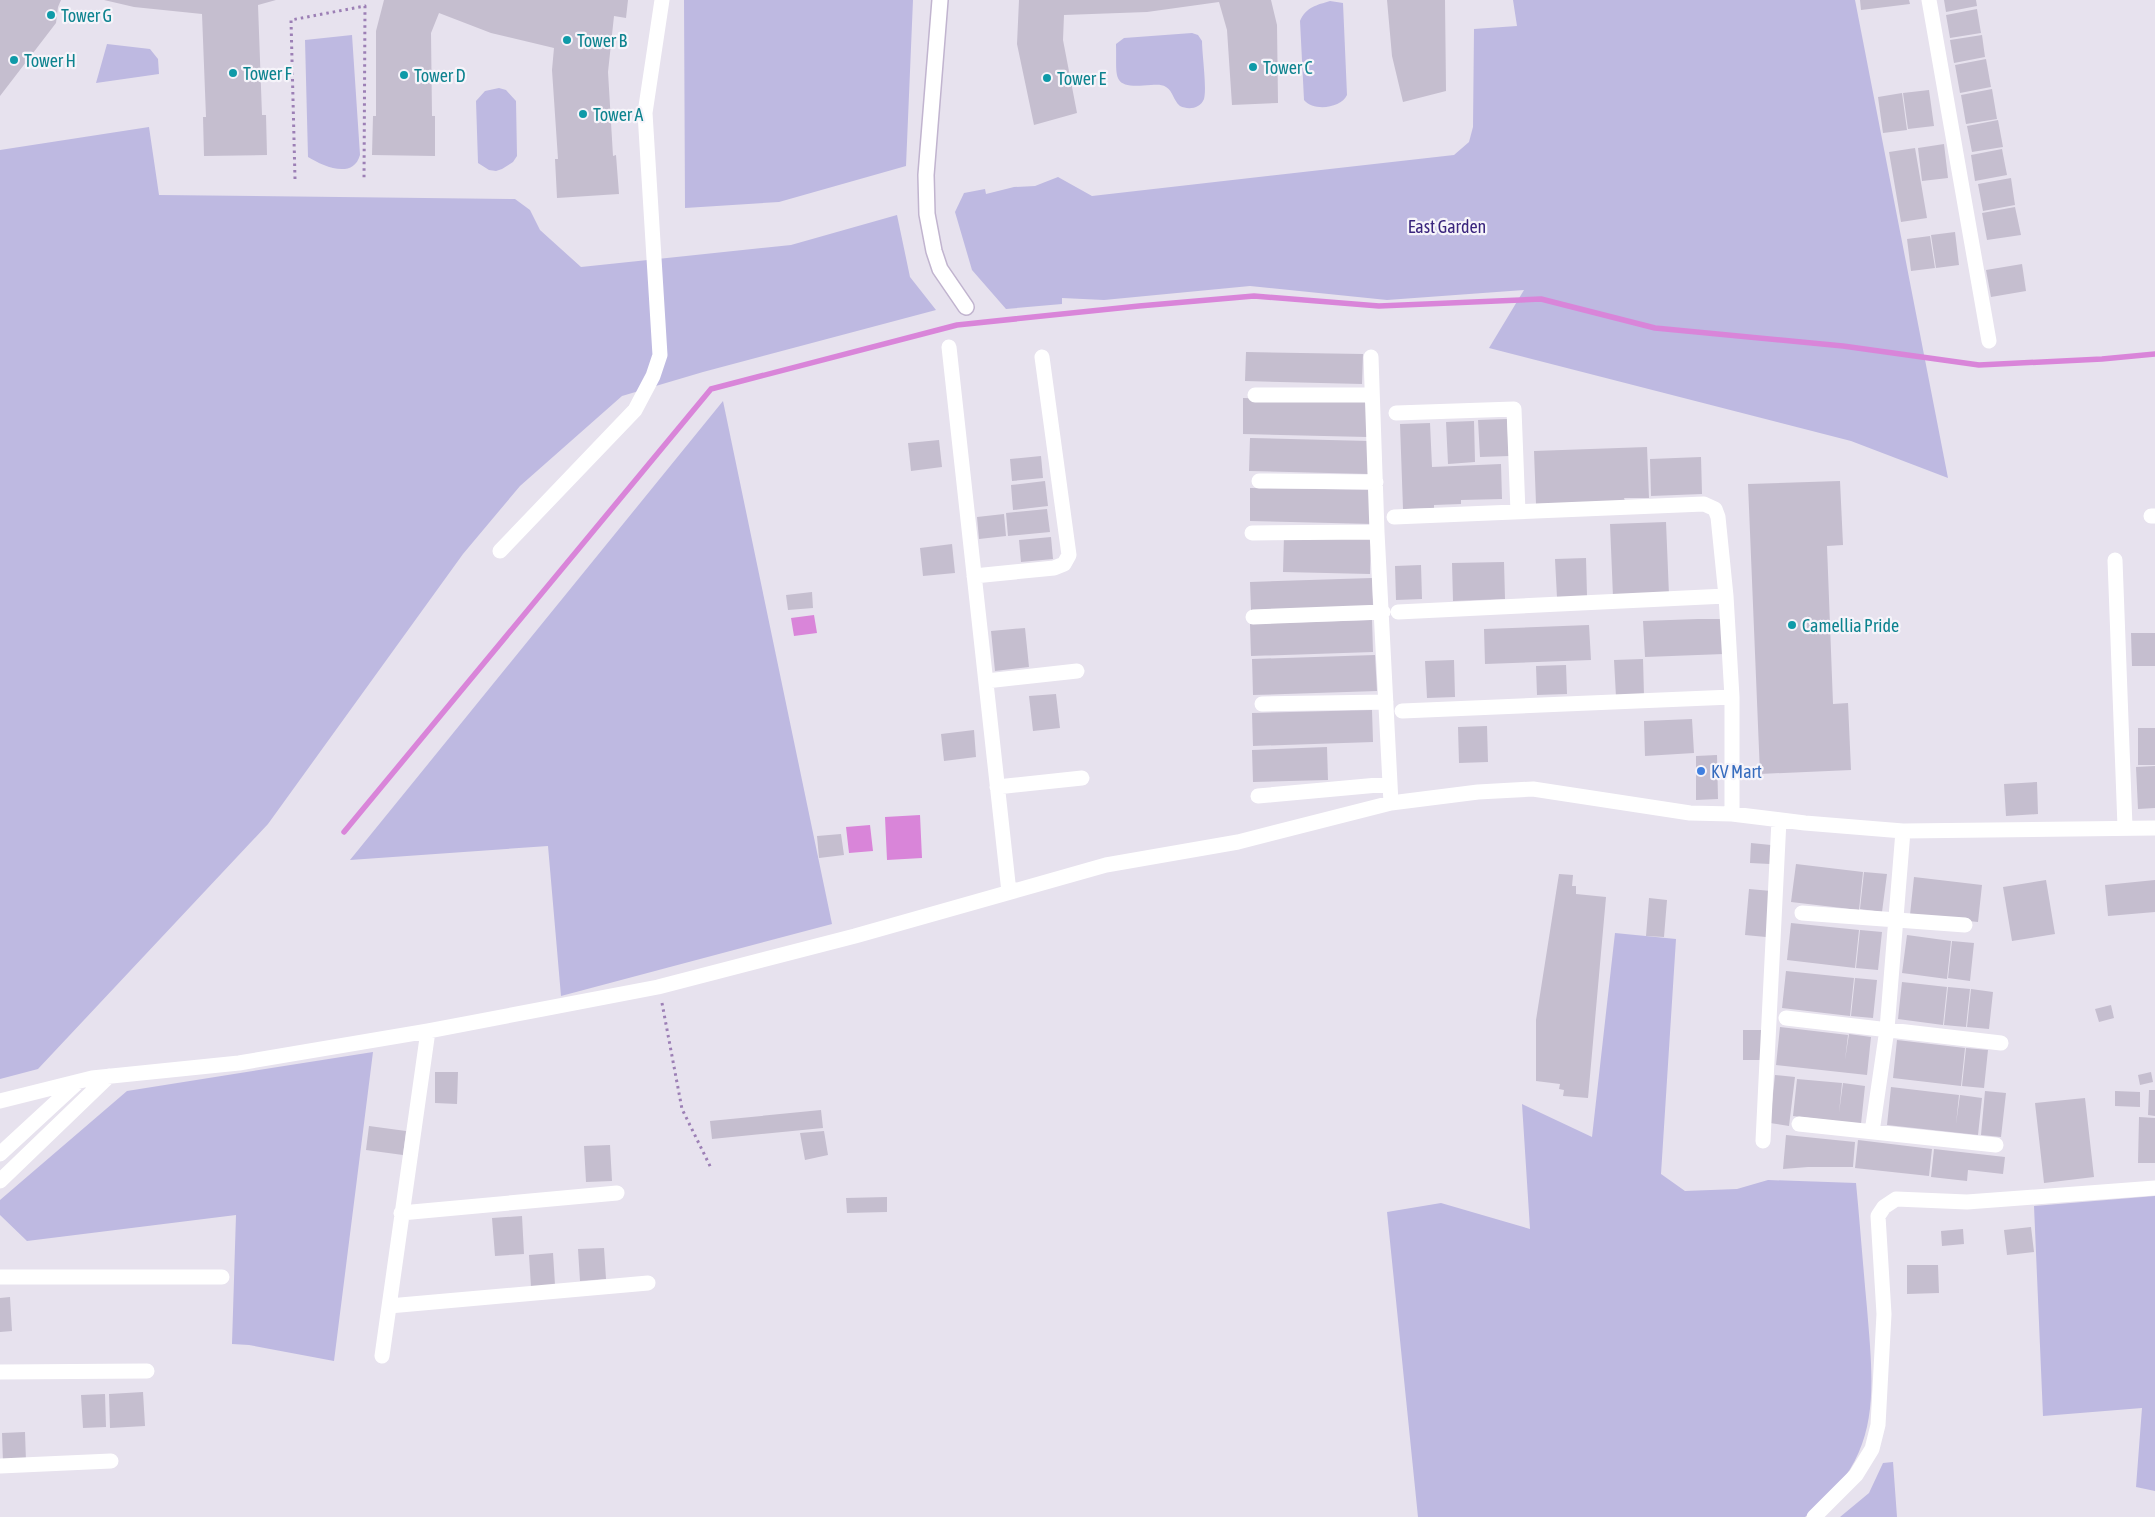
<svg xmlns="http://www.w3.org/2000/svg" width="2155" height="1517" font-family="'Asap Condensed',sans-serif">
  <style>
    .green { fill: #beb9e1 }
    .water { fill: #d985d9 }
    .lines { fill: none; stroke-linecap: round; stroke-linejoin: round }
    .stream { stroke: #d985d9; stroke-width: 5.5 }
    .building { fill: #c5becf }
    .secondary-casing { stroke: #c1b4cf; stroke-width: 18 }
    .path { stroke: #9c7fb5; stroke-width: 3; stroke-dasharray: 2.5 4; stroke-linecap: butt }
    .street { stroke: #fff; stroke-width: 15 }
    .secondary { stroke: #fff; stroke-width: 15 }
    .culture-dot { fill: #0f9aa8; stroke: #f6f4fa; stroke-width: 2 }
    .shop-dot { fill: #3f7fe0; stroke: #f6f4fa; stroke-width: 2 }
    .labels { text-anchor: middle; dominant-baseline: central; stroke-width: 4.5; stroke-linejoin: round; paint-order: stroke }
    .culture-label { font-size: 18px; fill: #0d838f; stroke: #f6f4fa; text-anchor: start }
    .park-label { font-size: 18px; fill: #3a257d; stroke: #f6f4fa }
    .shop-label { font-size: 18px; fill: #366cbe; stroke: #f6f4fa; text-anchor: start }
  </style>
  <rect width="100%" height="100%" fill="#e7e2ee"/>
  <path class="green" d="M684,0H913L906,166L779,202L685,208Z
    M1513,0H1855L1948,478L1851,441L1489,348L1524,290L1387,300L1250,286L1104,300L1062,298V304L1006,309L972,270L955,212L964,193L985,189L986,194L1014,187L1035,186L1058,177L1092,196L1454,155L1469,142L1473,127L1474,29L1517,26Z
    M1330,1L1343,3L1347,95C1341,108 1314,112 1304,100L1300,21C1306,7 1317,5 1330,1Z
    M1192,33L1198,35L1202,41C1202,54 1207,88 1204,99C1200,109 1188,110 1180,106C1173,100 1173,91 1166,87C1161,84 1156,85 1151,85C1110,89 1117,79 1116,44L1124,38Z
    M352,35L360,155C353,180 323,166 308,157L305,40Z
    M107,44L150,49L158,59L159,74L96,83Z
    M499,88L506,90L516,101L517,156L513,162L502,169L496,171L489,170L478,163L476,101L485,91Z
    M149,127L159,195L515,199L530,210L540,230L581,267L791,245L897,215L910,277L936,310L703,372L622,396L520,486L463,554L268,824L38,1069L0,1079V150Z
    M723,401L832,924L561,996L548,846L350,860Z
    M1615,933L1676,939L1661,1174L1685,1191L1737,1189L1768,1180L1856,1183C1860,1224 1863,1266 1867,1308C1874,1394 1883,1458 1805,1517H1418L1387,1212L1441,1203L1530,1229L1522,1104L1592,1137Z
    M373,1052L334,1361L249,1345L232,1344L236,1215L27,1241L0,1215V1200L127,1091Z
    M2155,1196V1491L2136,1487L2142,1408L2043,1416L2034,1206Z
    M1893,1462L1897,1517H1840L1869,1493L1883,1463Z"/>
  <path class="water" d="M814,615L817,633L794,636L791,618Z
    M920,815L922,858L887,860L885,817Z
    M870,825L873,851L849,853L846,827Z"/>
  <g class="lines">
    <path class="stream" d="M344,832L711,389L957,325L1139,306L1254,296L1379,306L1541,299L1655,328L1843,346L1979,365L2102,359L2155,354"/>
  </g>
  <path class="building" d="M0,0H61L58,7L56,23L0,96Z
    M104,0H276L258,5L262,115H266L267,155L204,156L203,117H206L202,14L134,7Z
    M384,0H628L626,18L614,16L608,72L613,156L616,155L619,194L557,198L555,159H558L552,70L554,48L491,33L439,13L431,33L432,116H435V156L372,155L373,116H376V31Z
    M1019,0H1271L1277,25L1278,103L1232,105L1227,30L1219,2L1147,12L1064,15L1063,40L1077,113L1034,125L1017,44Z
    M1387,0H1445L1446,91L1403,102L1392,56Z
    M1860,0H1909L1910,4L1861,10Z
    M1944,0H1976L1977,6L1946,12Z
    M1977,9L1981,33L1950,38L1946,15Z
    M1982,35L1985,57L1954,63L1950,40Z
    M1986,59L1991,87L1960,93L1955,65Z
    M1992,89L1997,119L1966,124L1961,95Z
    M1929,90L1934,126L1908,129L1903,93Z
    M1902,93L1907,130L1883,133L1878,97Z
    M1998,120L2003,147L1972,152L1967,126Z
    M1944,144L1948,178L1922,181L1918,148Z
    M1915,148L1927,218L1901,222L1889,152Z
    M2002,149L2007,175L1975,181L1971,155Z
    M2011,178L2015,205L1983,211L1978,184Z
    M2015,207L2021,235L1987,240L1982,213Z
    M1955,232L1959,265L1936,268L1931,235Z
    M1930,236L1935,268L1911,271L1907,239Z
    M2022,264L2026,291L1991,297L1986,270Z
    M1246,352L1363,354L1362,384L1245,381Z
    M1243,398L1368,401L1367,437L1243,434Z
    M1507,419L1509,456L1480,457L1478,420Z
    M1474,421L1475,462L1448,464L1446,422Z
    M1430,423L1432,467L1501,464L1502,499L1461,500V504L1434,505V508L1403,509L1400,424Z
    M1250,438L1369,441L1368,474L1249,471Z
    M939,440L942,467L911,471L908,443Z
    M1647,447L1649,498H1624L1625,501L1536,504L1534,451Z
    M1041,456L1043,478L1012,481L1010,459Z
    M1701,457L1702,494L1651,496L1650,459Z
    M1045,481L1048,506L1013,510L1011,485Z
    M1840,481L1843,545L1827,546L1833,704L1848,703L1851,770L1760,774L1748,484Z
    M1250,488L1374,490L1373,524L1250,521Z
    M1047,509L1050,532L1008,536L1006,513Z
    M1004,514L1006,536L979,539L977,517Z
    M1666,522L1669,595L1613,597L1610,524Z
    M1284,536L1371,538L1370,574L1283,572Z
    M1051,537L1053,559L1021,562L1019,540Z
    M952,544L955,573L923,576L920,548Z
    M1586,558L1587,596L1557,598L1555,559Z
    M1504,562L1505,599L1453,601L1452,563Z
    M1421,565L1422,599L1396,600L1395,566Z
    M1372,578L1373,606L1251,610L1250,582Z
    M812,592L813,608L788,610L786,595Z
    M1698,619H1723L1724,654L1645,657L1643,621Z
    M1372,620L1373,652L1251,656L1250,624Z
    M1589,625L1591,660L1485,664L1484,629Z
    M1025,628L1029,667L995,671L991,631Z
    M2131,633H2155V666H2132Z
    M1375,655L1377,691L1253,695L1252,659Z
    M1643,659L1644,696L1616,697L1614,660Z
    M1454,660L1455,697L1427,698L1425,661Z
    M1566,665L1567,694L1537,695L1536,666Z
    M1056,694L1060,728L1033,731L1029,696Z
    M1372,710L1373,742L1253,746L1252,713Z
    M1692,719L1694,753L1645,756L1644,721Z
    M1487,726L1488,762L1459,763L1458,727Z
    M2138,728H2155V765H2138Z
    M974,730L976,757L944,761L941,734Z
    M1327,747L1328,780L1253,782L1252,750Z
    M1717,755L1718,799L1696,800V756Z
    M2155,766V808L2138,809L2136,767Z
    M2037,782L2038,814L2006,816L2004,784Z
    M841,834L844,855L819,858L817,836Z
    M1751,843L1771,845L1770,864L1750,863Z
    M1796,864L1863,872L1859,910L1791,902Z
    M1864,872L1887,874L1882,912L1860,909Z
    M1559,874L1573,875L1572,886H1576V894L1606,897L1588,1098L1563,1096L1564,1090L1559,1089L1560,1084L1536,1081V1020Z
    M1914,877L1982,885L1978,922L1910,915Z
    M2046,880L2055,934L2012,941L2003,887Z
    M2155,880V912L2108,916L2105,885Z
    M1749,889L1771,891L1766,937L1745,935Z
    M1649,898L1667,900L1664,937L1646,936Z
    M1791,923L1859,930L1855,968L1787,960Z
    M1860,930L1882,932L1878,970L1856,968Z
    M1907,935L1951,941L1947,979L1902,973Z
    M1952,941L1974,943L1970,981L1948,978Z
    M1786,971L1854,978L1850,1016L1782,1008Z
    M1855,978L1877,980L1873,1018L1851,1016Z
    M1902,982L1947,987L1943,1025L1898,1019Z
    M1948,987L1970,989L1966,1027L1944,1025Z
    M1971,989L1993,992L1989,1029L1967,1027Z
    M2111,1005L2114,1018L2099,1022L2095,1009Z
    M1780,1027L1848,1035L1845,1060L1849,1034L1871,1037L1867,1075L1776,1065Z
    M1743,1030H1761L1762,1060H1743Z
    M1897,1040L1965,1048L1961,1086L1893,1078Z
    M1966,1048L1988,1050L1984,1088L1962,1086Z
    M435,1072H458L457,1104L435,1103Z
    M2151,1072L2153,1082L2140,1085L2138,1075Z
    M1775,1075L1795,1077L1789,1126L1770,1123Z
    M1797,1079L1842,1083L1839,1113L1843,1083L1865,1086L1861,1124L1793,1116Z
    M1891,1087L1959,1095L1956,1124L1960,1095L1982,1098L1978,1135L1887,1125Z
    M2149,1090H2155V1116L2148,1115Z
    M1985,1091L2006,1093L2001,1137L1981,1135Z
    M2115,1091L2140,1092V1107L2115,1106Z
    M2085,1098L2094,1177L2044,1183L2035,1103Z
    M821,1110L823,1128L712,1139L710,1121Z
    M2139,1117L2155,1118V1163H2138Z
    M369,1126L406,1131L403,1155L366,1150Z
    M824,1131L828,1155L805,1160L800,1133Z
    M1786,1135L1855,1142L1853,1167H1808L1783,1169Z
    M1858,1140L1932,1149L1929,1176L1855,1168Z
    M610,1145L612,1181L586,1182L584,1146Z
    M1934,1149L2005,1157L2003,1174L1968,1170L1967,1181L1931,1177Z
    M887,1197V1212L847,1213L846,1198Z
    M522,1216L524,1254L495,1256L492,1218Z
    M2031,1227L2034,1252L2007,1255L2004,1230Z
    M1963,1229L1964,1244L1942,1246L1941,1231Z
    M604,1248L606,1279L580,1281L578,1249Z
    M553,1253L555,1285L531,1287L529,1255Z
    M1907,1265H1938L1939,1293L1907,1294Z
    M10,1297L12,1331L0,1332V1298Z
    M143,1392L145,1426L110,1428L109,1394Z
    M105,1394L106,1427L83,1428L81,1395Z
    M25,1432L26,1462L3,1463L2,1433Z"/>
  <g class="lines">
    <defs>
      <path id="secondary" d="M940,0L926,175L927,214L934,251L940,269L966,307"/>
    </defs>
    <use href="#secondary" class="secondary-casing"/>
    <path class="path" d="M295,179L291,20L365,6L364,179
      M662,1003L682,1109L711,1168"/>
    <path class="street" d="M1929,0L1989,341
      M949,347L1009,892
      M1371,357L1377,532L1391,803
      M1255,395H1372
      M1396,413L1514,409L1518,512
      M1259,481L1376,482
      M2151,516H2155
      M1394,517L1704,504L1715,509L1718,517L1726,596L1732,697V814
      M1252,533L1377,532
      M500,551L635,410L653,376L660,355L645,113L662,0
      M2115,560L2125,827
      M974,576L1054,568L1064,564L1069,555L1042,357
      M1398,612L1726,596
      M1253,617L1383,612
      M986,681L1077,671
      M1262,704L1386,702
      M1402,711L1732,697
      M997,787L1082,778
      M1258,796L1389,784
      M1802,913L1965,925
      M1786,1018L2001,1043
      M0,1101L92,1078L239,1063L428,1031L658,987L855,936L1106,865L1238,842L1391,803L1478,792L1533,789L1690,813L1732,814L1805,823L1903,831L2155,828
      M1799,1124L1996,1145
      M1872,1132L1887,1029L1903,831
      M1763,1141L1779,820
      M0,1154L78,1082
      M0,1181L109,1076
      M401,1213L617,1193
      M0,1277H222
      M389,1306L648,1283
      M382,1356L428,1031
      M0,1372L147,1371
      M0,1466L111,1461
      M1814,1517L1856,1475L1872,1449L1878,1425L1884,1314L1878,1216L1884,1207L1896,1199L1967,1202L2155,1188"/>
    <use href="#secondary" class="secondary"/>
  </g>
  <g class="culture-dot">
    <circle cx="51" cy="15" r="5"/>
    <circle cx="567" cy="40" r="5"/>
    <circle cx="14" cy="60" r="5"/>
    <circle cx="1253" cy="67" r="5"/>
    <circle cx="233" cy="73" r="5"/>
    <circle cx="404" cy="75" r="5"/>
    <circle cx="1047" cy="78" r="5"/>
    <circle cx="583" cy="114" r="5"/>
    <circle cx="1792" cy="625" r="5"/>
  </g>
  <circle class="shop-dot" cx="1701" cy="771" r="5"/>
  <g class="labels">
    <g class="culture-label">
      <text x="61" y="15">Tower G</text>
      <text x="577" y="40">Tower B</text>
      <text x="24" y="60">Tower H</text>
      <text x="1263" y="67">Tower C</text>
      <text x="243" y="73">Tower F</text>
      <text x="414" y="75">Tower D</text>
      <text x="1057" y="78">Tower E</text>
      <text x="593" y="114">Tower A</text>
      <text x="1802" y="625">Camellia Pride</text>
    </g>
    <g class="park-label">
      <text x="1447" y="226">East Garden</text>
    </g>
    <g class="shop-label">
      <text x="1711" y="771">KV Mart</text>
    </g>
  </g>
</svg>
